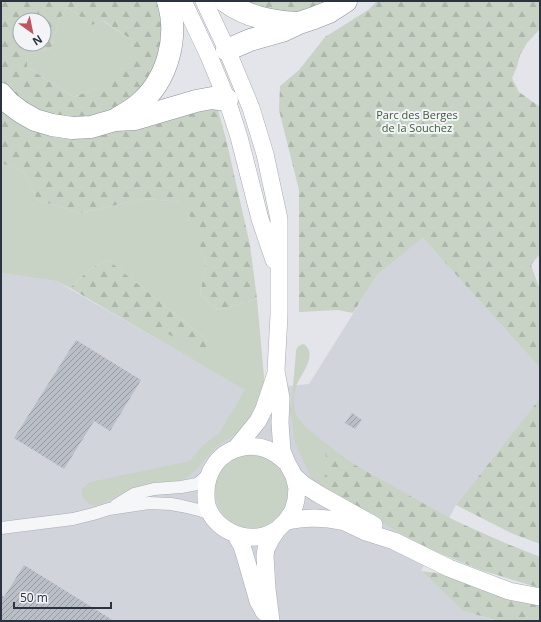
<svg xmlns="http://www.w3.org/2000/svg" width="541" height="622" font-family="'Open Sans',sans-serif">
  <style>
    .built { fill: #d1d4db }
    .green { fill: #c8d3c5 }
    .forest { fill: url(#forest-firs); fill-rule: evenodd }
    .building { fill: url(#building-hatch) }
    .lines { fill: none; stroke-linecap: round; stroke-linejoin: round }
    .minor-casing { stroke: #a8acb4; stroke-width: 13 }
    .secondary-casing { stroke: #a8acb4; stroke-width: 18 }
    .motorway-casing { stroke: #8c929f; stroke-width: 23 }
    .minor { stroke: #f5f6f8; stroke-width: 12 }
    .secondary { stroke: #fff; stroke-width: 17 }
    .motorway { stroke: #fff; stroke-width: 22 }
    .labels { text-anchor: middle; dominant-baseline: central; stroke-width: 4; stroke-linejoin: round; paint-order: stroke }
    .park-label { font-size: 11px; fill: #405b3b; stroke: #f2f4f7 }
  </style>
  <defs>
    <pattern id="forest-firs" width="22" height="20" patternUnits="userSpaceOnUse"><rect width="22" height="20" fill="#c8d3c5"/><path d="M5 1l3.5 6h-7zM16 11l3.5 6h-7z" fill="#acb6aa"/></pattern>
    <pattern id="building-hatch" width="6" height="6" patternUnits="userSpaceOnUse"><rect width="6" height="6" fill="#babec6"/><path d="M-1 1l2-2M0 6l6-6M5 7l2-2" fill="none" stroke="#979ba2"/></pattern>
  </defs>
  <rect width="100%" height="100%" fill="#e3e5ea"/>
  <path class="built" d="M423,238L540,368V398L456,505L421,571L463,611L496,621H1V273L56,281L246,390L309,384L378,274Z"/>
  <path class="green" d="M67,7L92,25L103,21L132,40L130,63L90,91L73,97L27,67L28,54L51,49L59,20Z
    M1,163L23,171L37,200L80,213L143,199L186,202L206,263L200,294L218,310L257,299L265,388L256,408L252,409C252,411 253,413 252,415C252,418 248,423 246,425C238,434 226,439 217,447C206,456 199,470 187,477C176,484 163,482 151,483C145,484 139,486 133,488C121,492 110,502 98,505C88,507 79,498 83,488C85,486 87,484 90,482L190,461L201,447L220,432L245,390L123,319L130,317L208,342L201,335L108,260L90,269L70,288L56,281L1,273Z
    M304,344C319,356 300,374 296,387C293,396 293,406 296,414C301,424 311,431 319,438C330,447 341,456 353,463C367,473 383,480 398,489C415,498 431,508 448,517C478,533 509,545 540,557V588L481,570L432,550L402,534L356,508L312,480L294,440L292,420L290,411L293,387L296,351C297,347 299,345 304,344Z
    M215 491a37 37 0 1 1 74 0a37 37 0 1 1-74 0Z"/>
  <path class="forest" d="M1,1H159L163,11L160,54L150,77L137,94L120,108L75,121L35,112L1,84ZM67,7L92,25L104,21L132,40L129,63L90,91L73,97L27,67L28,54L51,49L59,20ZM20,20H44V44H20Z
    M237,1H333L317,10L278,15Z
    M377,1H540V29L527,43L520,55L517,67L512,78L519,92L540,107V255H539L531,265L540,290V368L423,238L378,274L353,313L338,310L299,312V190L279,110L280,86L299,70L325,37L368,10Z
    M216,103L226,139L250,245L257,299L218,310L200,294L206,263L185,202L143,199L80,213L37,200L23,171L1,163V105L43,129Z
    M108,260L201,335L208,342L212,349L209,353L130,317L123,319L70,288L90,269Z
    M540,398V544L511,533L456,505Z
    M326,444L353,464L449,518L505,543L540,557V588L481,570L432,550L320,489L328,468L324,447Z
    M421,571L452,575L508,598L540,606V621H498L463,611Z"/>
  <path class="building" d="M76,340L141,380L110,431L94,421L64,469L14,438Z
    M352,413L362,420L355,429L345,423Z
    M24,565L90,606L114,621H1V595L4,597Z"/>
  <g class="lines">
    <defs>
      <path id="minor" d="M116,505L134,494L154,489L181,487L197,484L209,474
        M1,528L73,519L93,514L109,509L149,503L171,504L182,506L199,510L211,514"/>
      <path id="secondary" d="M183,1L209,56L227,100L239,137L260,219L274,260
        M204,1L227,50L251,108L265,154L279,219V315L276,371L281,398L280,423L282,451L287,463L294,476L297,488L296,500L293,511L286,521L277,530L271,539L266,549L265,556L267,589L271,621
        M236,448L258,421L264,409L276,373
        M294,476L304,485L320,495L374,525
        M286,521L299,519L314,518L328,519L345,522L366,532L394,541L449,568L509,591L540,597
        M277,530C272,532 268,535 263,536C241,541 216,529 208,508C206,504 206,500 206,496C205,472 219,451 243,447C262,444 274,451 287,463
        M235,534L242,546L246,559L258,601L264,612"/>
      <path id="motorway" d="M225,1C247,17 270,21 296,23
        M227,50L250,40L282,31L299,23L314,18L329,12L346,1
        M1,94L9,103L21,112L35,120L52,125L72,128L91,127L115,120L135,119L196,101L212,98L227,100
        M118,118C125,114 132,110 138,105C168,80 179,37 168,1"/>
    </defs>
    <use href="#minor" class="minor-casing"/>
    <use href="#secondary" class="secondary-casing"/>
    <use href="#motorway" class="motorway-casing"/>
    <use href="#minor" class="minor"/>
    <use href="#secondary" class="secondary"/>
    <use href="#motorway" class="motorway"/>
  </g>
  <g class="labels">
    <g class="park-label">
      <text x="417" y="114">Parc des Berges<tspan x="417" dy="13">de la Souchez</tspan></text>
    </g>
  </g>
  <rect width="541" height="622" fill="none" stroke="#2c3340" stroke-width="4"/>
  <g transform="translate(32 32) rotate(147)"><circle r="19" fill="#f2f4f7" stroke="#a3a7ae"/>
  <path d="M0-3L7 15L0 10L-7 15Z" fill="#c25460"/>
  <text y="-6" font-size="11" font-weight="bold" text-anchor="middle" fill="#2c3340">N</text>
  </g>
  <path d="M14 602v6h97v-6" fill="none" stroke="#2c3340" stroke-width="2"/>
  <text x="20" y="602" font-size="12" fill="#2c3340" stroke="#f2f4f7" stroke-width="3" paint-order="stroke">50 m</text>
</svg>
